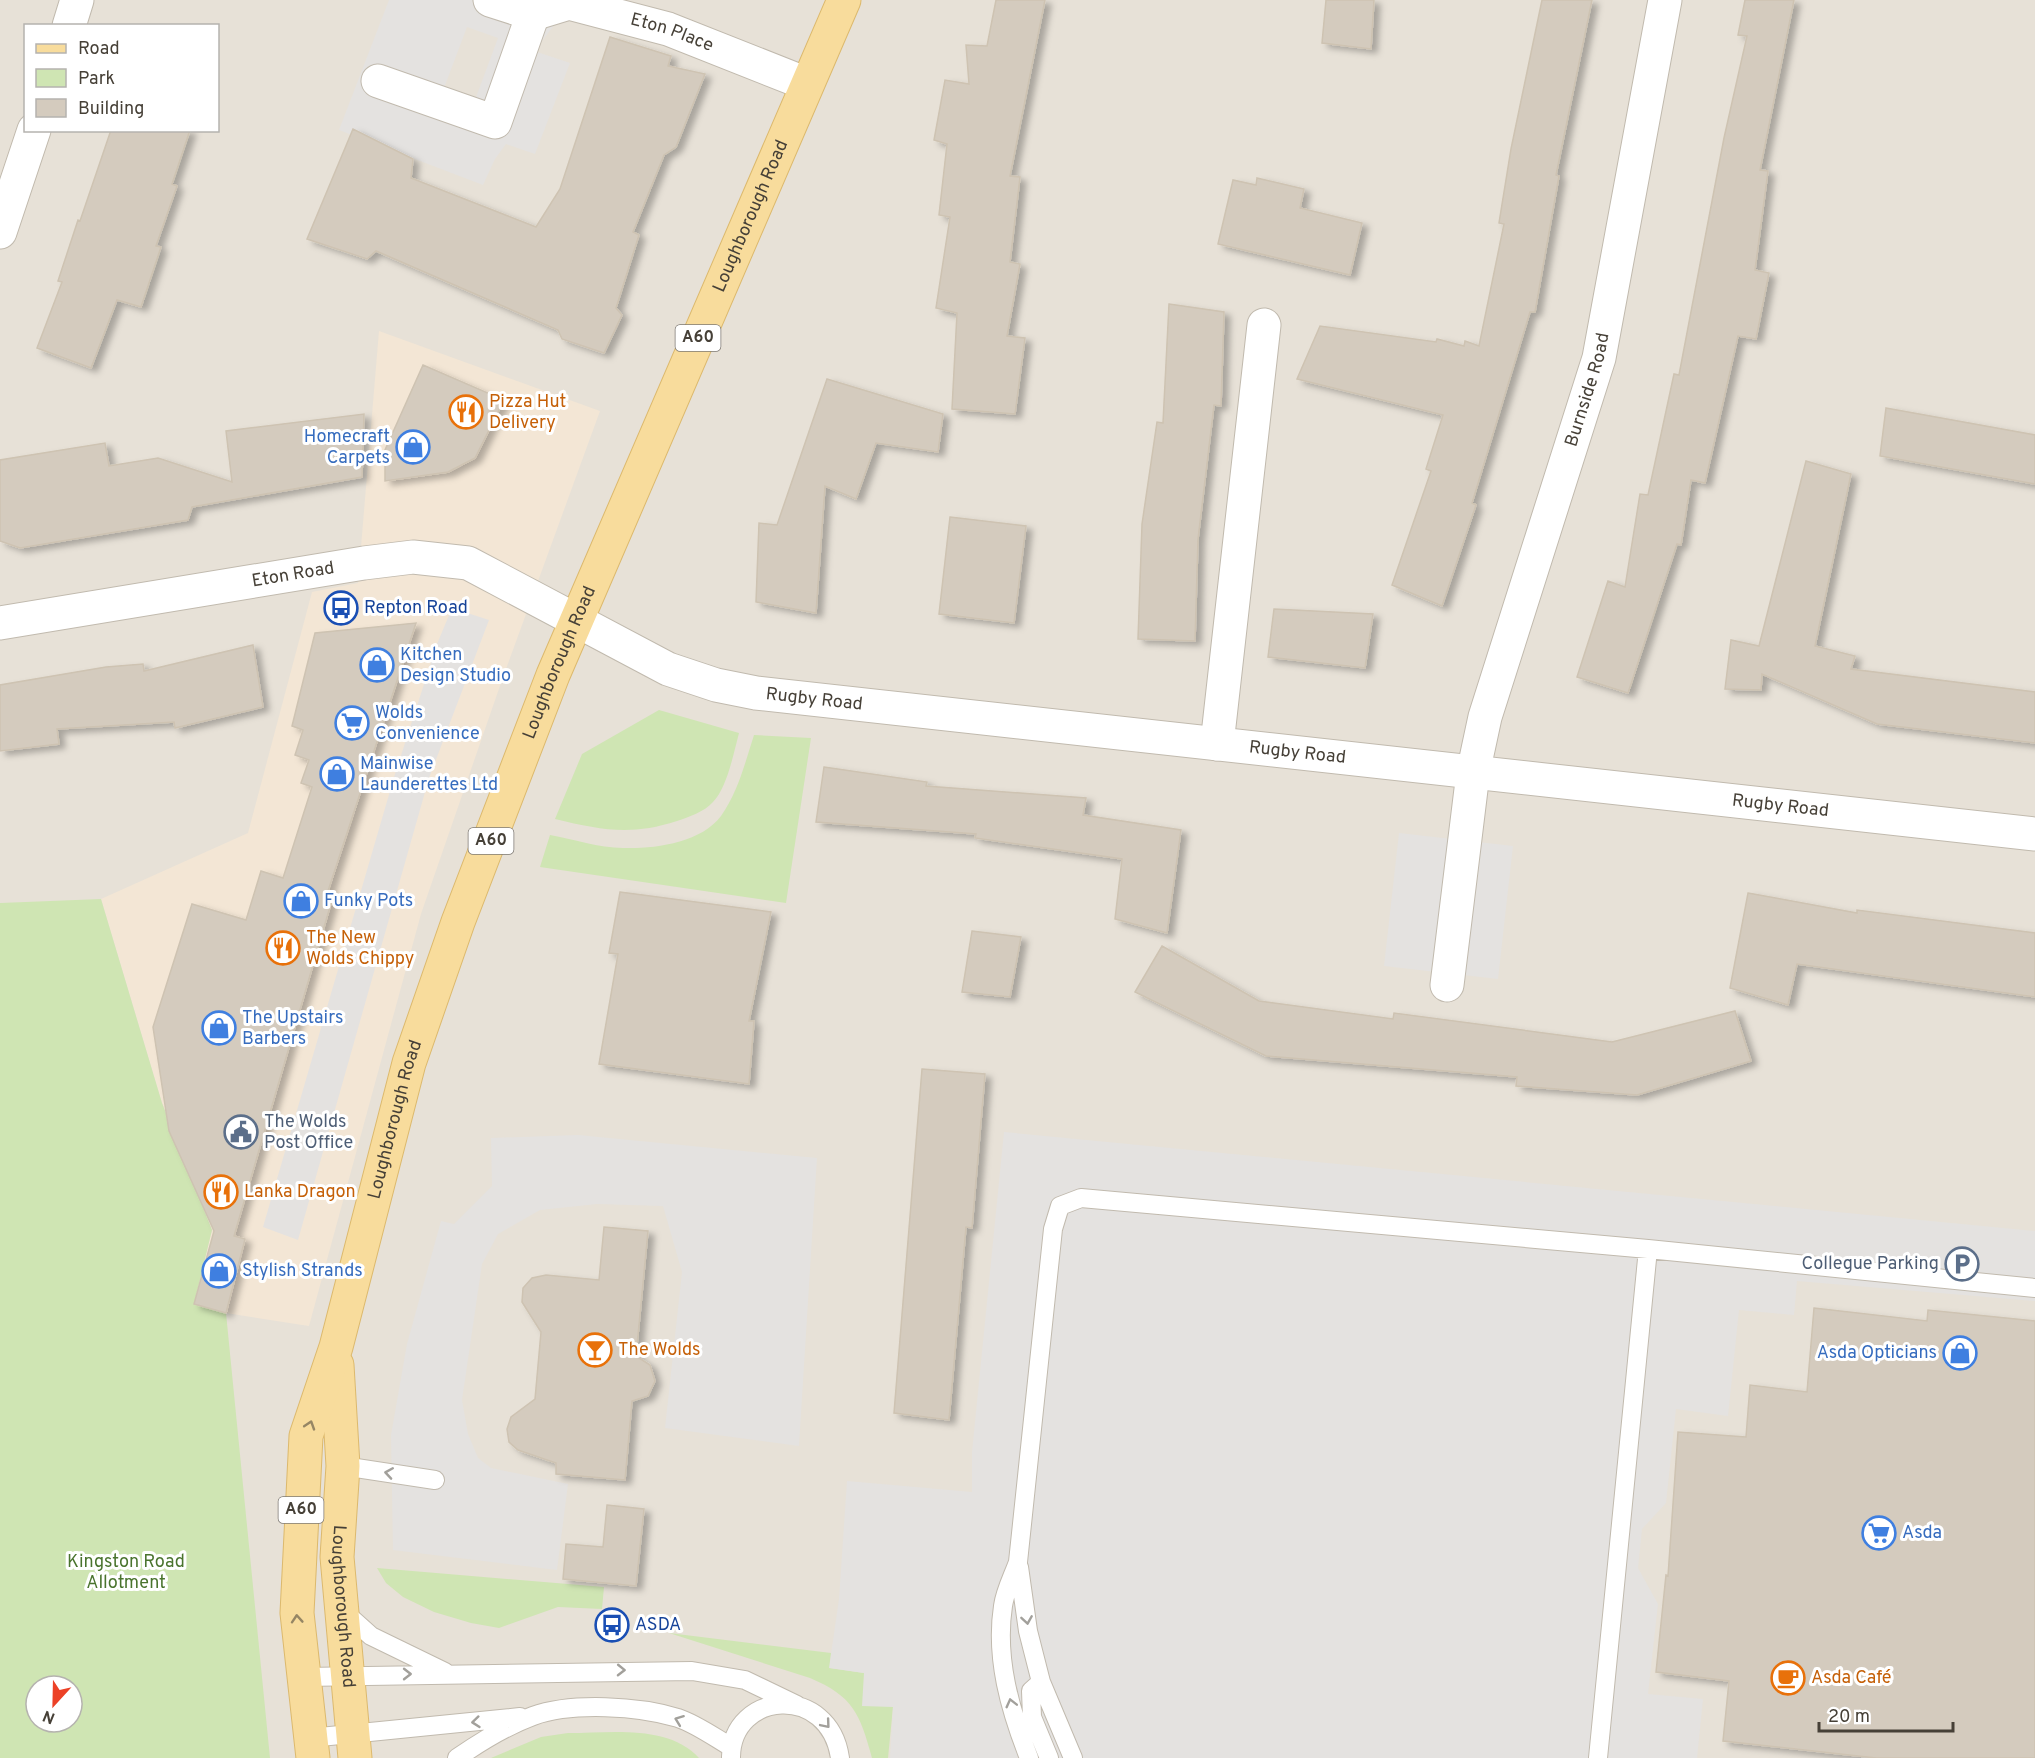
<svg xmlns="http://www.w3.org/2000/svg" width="2035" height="1758" font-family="Overpass,sans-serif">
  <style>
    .residential { fill: #e7e1d7; fill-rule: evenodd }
    .commercial { fill: #f3e6d5 }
    .green { fill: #cfe5b3; fill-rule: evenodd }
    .parking { fill: #e4e2e0; fill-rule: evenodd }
    .building { fill: #d4cbbe; stroke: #cec3b2; stroke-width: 1.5; filter: url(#shadow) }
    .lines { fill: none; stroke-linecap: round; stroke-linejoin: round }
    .service-casing { stroke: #c1baae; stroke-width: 20 }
    .minor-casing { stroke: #c1baae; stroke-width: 35 }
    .tertiary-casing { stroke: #c1baae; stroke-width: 35 }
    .primary-casing { stroke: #dcb96d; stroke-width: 35 }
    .service { stroke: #fff; stroke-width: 18 }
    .minor { stroke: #fff; stroke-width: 33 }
    .tertiary { stroke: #fff; stroke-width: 33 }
    .primary { stroke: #f8dc9c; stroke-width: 33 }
    .oneway { stroke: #968664 }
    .oneway2 { stroke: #a2a09b }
    .labels { text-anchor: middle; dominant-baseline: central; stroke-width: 6; stroke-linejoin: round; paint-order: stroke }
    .shield { fill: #fff; stroke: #7e7973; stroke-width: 1.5 }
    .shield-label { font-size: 16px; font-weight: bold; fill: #464037 }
    .street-label { font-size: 18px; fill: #464037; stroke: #fff }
    .food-label { font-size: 18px; fill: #c56008; stroke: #fff; text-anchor: start }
    .shop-label { font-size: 18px; fill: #366cbe; stroke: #fff; text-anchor: start }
    .transit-label { font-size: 18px; fill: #164399; stroke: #fff; text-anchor: start }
    .service-label { font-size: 18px; fill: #4e5e75; stroke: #fff; text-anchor: start }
    .park-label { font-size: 18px; fill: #4a742e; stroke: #fff }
  </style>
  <defs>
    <filter id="shadow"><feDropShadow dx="6" dy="4" stdDeviation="3" flood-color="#0004"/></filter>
  </defs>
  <rect width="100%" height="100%" fill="#f3f0e8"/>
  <path class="residential" d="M0,0H2035V1758H0ZM26,26H218V130H26ZM36,1686H72V1722H36Z"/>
  <path class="commercial" d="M379,331L600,411L502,680L421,914L309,1326L226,1313L194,1304L212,1230L162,1103L101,899L248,833L312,592L358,583Z"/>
  <path class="green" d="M659,710L739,733C734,752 727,788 713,802C704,812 689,817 677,821C631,836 601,830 555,819L582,754Z
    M754,735L811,738L786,903L540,867L550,835C573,839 599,848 623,848C654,849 701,843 721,816C738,792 745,763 754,735Z
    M101,899L162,1103L212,1230L194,1304L226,1313L270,1758H0V903ZM36,1686H72V1722H36Z
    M377,1568L604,1587L602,1609L558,1607L499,1628L471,1623L434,1612L403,1597L386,1583Z
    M669,1633L831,1653L830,1668L864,1673L893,1707L888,1758H872C860,1714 853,1696 810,1678Z
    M568,1733C610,1733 669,1724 699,1758H491L541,1737Z"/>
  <path class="parking" d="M389,0H574L534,51L570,63L535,154L506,144L495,159L483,185L339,130ZM467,27L498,38L475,100L444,88Z
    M452,608L489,620L429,778L298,1240L263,1227L395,774L437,644Z
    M1399,833L1513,846L1498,979L1384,966Z
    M1004,1132L2035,1231V1301L1797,1281L1794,1315L1739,1310L1728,1416L1676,1409L1666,1503L1642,1529L1638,1568L1658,1604L1648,1694L1703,1699L1697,1758H890L893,1707L862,1706L864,1673L829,1668L839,1599L847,1481L972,1492V1452Z
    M578,1135L817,1158L799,1446L665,1428L682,1272L663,1206L597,1204L540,1210L498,1234L482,1264L462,1400L468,1434L478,1458L491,1468L568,1484L557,1570L393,1550L391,1435L407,1344L441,1221L454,1224L492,1186L491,1138Z"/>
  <path class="building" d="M996,0H1045L1010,176L1020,177L1010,262L1020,264L1007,336L1025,338L1015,414L952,409L957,313L936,308L950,217L939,215L947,144L934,140L945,80L969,84L966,45L987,46Z
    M1326,0H1374L1371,49L1322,43Z
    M1542,0H1592L1556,175L1559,176L1535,312H1530L1472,503L1476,505L1442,606L1392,585L1431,471L1426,469L1443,415L1297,379L1320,326L1436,342L1437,339L1464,346L1465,341L1479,346L1504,224L1499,223L1511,149Z
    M1745,0H1794L1760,170L1768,171L1755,270L1769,273L1756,339L1738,336L1705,483L1691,480L1681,545L1677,544L1628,693L1577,677L1608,581L1625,587L1640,494L1648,495L1674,374L1679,375L1724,138L1747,36L1738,35Z
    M610,37L671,56L668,66L705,74L676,147L664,155L633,232L639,235L616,308L622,315L604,353L562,339L558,330L376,251L367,259L307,239L353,129L413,159L411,178L536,227L560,189Z
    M111,130H190L172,184L177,186L156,246L161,247L141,307L117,300L91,368L37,348L62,282L58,281L78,220L80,221Z
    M1257,178L1304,189L1300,208L1362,223L1350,275L1218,244L1233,180L1256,185Z
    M1169,304L1224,312L1221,406L1214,405L1198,539L1195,641L1138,639L1142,524L1157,422L1163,423Z
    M423,365L504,400L475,458L448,472L385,481V450Z
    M827,379L943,414L938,452L876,443L856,499L825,486L816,613L756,602L759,523L777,525Z
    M1886,408L2035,435V484L1880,456Z
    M364,414L362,477L192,507L188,520L20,548L0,541V460L105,443L109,466L158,458L232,482L226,431Z
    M1806,461L1851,474L1815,646L1855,656L1851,669L2035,692V743L1877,724L1762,674L1761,690L1725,689L1731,640L1759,646Z
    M950,517L1026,526L1014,623L939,614Z
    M1274,609L1373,614L1365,668L1268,657Z
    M416,623L328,891L334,893L234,1236L245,1239L226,1313L194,1304L214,1231L169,1131L153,1027L192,904L246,920L261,871L283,878L312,787L301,783L309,760L295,755L303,730L292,726L315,633Z
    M253,645L263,707L175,728L174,722L57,729L59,744L0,751V685L106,667L143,664L144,671Z
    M824,767L927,782L926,786L1086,798L1083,815L1181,830L1167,933L1115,919L1122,859L975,838L976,834L816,822Z
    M620,892L771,912L749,1021H754L749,1084L599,1064L618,954L609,953Z
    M1748,893L1857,913V910L2035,933V997L1797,964L1788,1005L1730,988Z
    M972,931L1021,937L1010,997L962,992Z
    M1162,946L1259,1001L1393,1019L1394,1013L1612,1042L1735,1011L1751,1061L1637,1095L1516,1086L1517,1077L1266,1056L1135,992Z
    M922,1069L985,1074L972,1228L966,1227L949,1420L894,1413Z
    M604,1227L648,1231L636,1356L650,1365L655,1381L648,1396L632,1401L625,1480L556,1474V1463L518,1450L509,1442L507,1429L511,1417L535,1399L541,1332L522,1302L523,1288L532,1278L546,1275L599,1280Z
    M1814,1308L1927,1321L1928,1310L2035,1321V1758H1876L1723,1741L1729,1681L1656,1672L1666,1575L1668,1576L1678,1432L1746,1437L1750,1385L1807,1392Z
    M607,1505L644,1509L636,1586L563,1579L566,1544L603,1547Z"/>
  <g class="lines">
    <defs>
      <path id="service" d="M1648,1249L2035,1288
        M343,1466L435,1480
        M1019,1567L1028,1631L1041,1682L1073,1758
        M342,1610L371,1636L445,1672
        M304,1677L692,1671L745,1680L797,1705
        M1041,1682L1031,1691L1032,1717L1049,1758
        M310,1738L520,1717
        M731,1757C732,1691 829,1683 840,1758
        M457,1758C480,1742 506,1726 533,1716C572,1702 639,1706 678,1718C696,1724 714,1737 731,1747
        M1029,1758C1010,1710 995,1658 1003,1606C1005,1591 1013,1576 1018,1562L1053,1229L1060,1206L1081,1198L1648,1249L1598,1758"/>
      <g id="minor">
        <path id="s1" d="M490,0L533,14L569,3L668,29L807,84"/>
        <path d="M69,26L77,0"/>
        <path d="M378,81L495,122L533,14"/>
        <path d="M0,232L34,130"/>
        <path d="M1217,744L1264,325"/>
        <path id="s2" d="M1447,985L1473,773L1485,717L1599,358L1665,0"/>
      </g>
      <g id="tertiary">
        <path id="s3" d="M0,623L364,563L413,557L468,563L668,669L716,685L756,693L2035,834"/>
      </g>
      <g id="primary">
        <path id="s4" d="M337,1365L343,1466L337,1557L355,1758"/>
        <path id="s5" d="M313,1758L297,1613L306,1436L336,1347L409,1063L458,922L553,675L844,0"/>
      </g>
    </defs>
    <use href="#service" class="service-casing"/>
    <use href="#minor" class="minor-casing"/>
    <use href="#tertiary" class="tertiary-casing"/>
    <use href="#primary" class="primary-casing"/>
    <use href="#service" class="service"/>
    <use href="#minor" class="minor"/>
    <use href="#tertiary" class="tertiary"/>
    <use href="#primary" class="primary"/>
  </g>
  <defs><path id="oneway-chevron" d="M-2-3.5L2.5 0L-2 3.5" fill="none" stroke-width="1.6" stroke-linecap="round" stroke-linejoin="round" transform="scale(1.5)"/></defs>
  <g class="oneway">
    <use href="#oneway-chevron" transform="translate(310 1425) rotate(-72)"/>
    <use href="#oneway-chevron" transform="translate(297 1619) rotate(-94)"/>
  </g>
  <g class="oneway2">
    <use href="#oneway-chevron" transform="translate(389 1473) rotate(-171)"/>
    <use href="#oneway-chevron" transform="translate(1027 1620) rotate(81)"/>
    <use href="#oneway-chevron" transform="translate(621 1670) rotate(1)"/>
    <use href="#oneway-chevron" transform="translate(407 1674)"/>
    <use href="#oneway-chevron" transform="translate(1011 1703) rotate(-104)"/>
    <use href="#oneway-chevron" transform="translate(679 1720) rotate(-159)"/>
    <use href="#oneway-chevron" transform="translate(476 1722) rotate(174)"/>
    <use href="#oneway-chevron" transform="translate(826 1724) rotate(50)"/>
  </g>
  <defs>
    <symbol id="restaurant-ring" viewBox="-11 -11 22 22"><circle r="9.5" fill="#fff" stroke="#e8710a" stroke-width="1.5"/><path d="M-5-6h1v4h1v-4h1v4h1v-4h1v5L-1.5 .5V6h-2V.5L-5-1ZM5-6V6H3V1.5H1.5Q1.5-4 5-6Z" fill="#e8710a"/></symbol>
    <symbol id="shop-ring" viewBox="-11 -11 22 22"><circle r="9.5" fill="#fff" stroke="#3f7fe0" stroke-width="1.5"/><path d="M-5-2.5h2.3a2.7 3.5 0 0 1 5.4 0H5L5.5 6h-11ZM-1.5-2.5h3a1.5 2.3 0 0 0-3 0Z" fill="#3f7fe0"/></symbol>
    <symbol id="bus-ring" viewBox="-11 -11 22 22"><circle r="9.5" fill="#fff" stroke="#1a4fb4" stroke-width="1.5"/><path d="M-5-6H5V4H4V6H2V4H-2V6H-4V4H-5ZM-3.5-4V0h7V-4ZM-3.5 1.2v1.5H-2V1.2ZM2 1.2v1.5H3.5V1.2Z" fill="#1a4fb4"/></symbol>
    <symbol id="supermarket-ring" viewBox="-11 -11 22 22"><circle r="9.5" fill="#fff" stroke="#3f7fe0" stroke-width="1.5"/><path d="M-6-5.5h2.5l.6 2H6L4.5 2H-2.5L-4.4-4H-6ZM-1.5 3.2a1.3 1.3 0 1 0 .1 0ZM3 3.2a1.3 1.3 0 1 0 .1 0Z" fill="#3f7fe0"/></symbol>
    <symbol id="civic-ring" viewBox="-11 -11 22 22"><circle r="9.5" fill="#fff" stroke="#5c6f8a" stroke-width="1.5"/><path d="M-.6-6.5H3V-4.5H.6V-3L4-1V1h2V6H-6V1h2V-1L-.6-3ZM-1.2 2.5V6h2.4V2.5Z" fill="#5c6f8a"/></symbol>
    <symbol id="parking-ring" viewBox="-11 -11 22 22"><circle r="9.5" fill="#fff" stroke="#5c6f8a" stroke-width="1.5"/><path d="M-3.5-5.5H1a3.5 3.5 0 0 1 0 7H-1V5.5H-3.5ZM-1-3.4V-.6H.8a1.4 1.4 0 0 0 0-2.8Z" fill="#5c6f8a"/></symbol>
    <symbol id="bar-ring" viewBox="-11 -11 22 22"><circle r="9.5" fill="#fff" stroke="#e8710a" stroke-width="1.5"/><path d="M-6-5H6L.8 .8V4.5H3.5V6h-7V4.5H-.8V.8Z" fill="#e8710a"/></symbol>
    <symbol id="cafe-ring" viewBox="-11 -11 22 22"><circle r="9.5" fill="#fff" stroke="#e8710a" stroke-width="1.5"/><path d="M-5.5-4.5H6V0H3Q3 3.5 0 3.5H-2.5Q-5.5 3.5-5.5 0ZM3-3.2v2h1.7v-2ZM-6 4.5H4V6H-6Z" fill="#e8710a"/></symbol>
  </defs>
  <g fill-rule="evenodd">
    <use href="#restaurant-ring" x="447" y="393" width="38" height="38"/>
    <use href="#shop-ring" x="394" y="428" width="38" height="38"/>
    <use href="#bus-ring" x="322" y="589" width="38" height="38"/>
    <use href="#shop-ring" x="358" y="646" width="38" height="38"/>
    <use href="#supermarket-ring" x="333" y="704" width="38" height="38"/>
    <use href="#shop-ring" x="318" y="755" width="38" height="38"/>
    <use href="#shop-ring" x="282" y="882" width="38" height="38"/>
    <use href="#restaurant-ring" x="264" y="929" width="38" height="38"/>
    <use href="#shop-ring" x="200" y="1009" width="38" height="38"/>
    <use href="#civic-ring" x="222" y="1113" width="38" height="38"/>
    <use href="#restaurant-ring" x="202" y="1173" width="38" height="38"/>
    <use href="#parking-ring" x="1943" y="1245" width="38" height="38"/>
    <use href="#shop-ring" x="200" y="1252" width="38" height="38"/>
    <use href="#bar-ring" x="576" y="1331" width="38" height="38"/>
    <use href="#shop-ring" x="1941" y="1334" width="38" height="38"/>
    <use href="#supermarket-ring" x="1860" y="1514" width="38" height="38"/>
    <use href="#bus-ring" x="593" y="1606" width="38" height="38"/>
    <use href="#cafe-ring" x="1769" y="1659" width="38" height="38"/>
  </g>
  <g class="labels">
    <g class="shield">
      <rect x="675.5" y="325" width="45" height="26" rx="4.5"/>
      <rect x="468.5" y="828" width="45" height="26" rx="4.5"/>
      <rect x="278.5" y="1497" width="45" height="26" rx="4.5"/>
    </g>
    <g class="shield-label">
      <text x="698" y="338">A60</text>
      <text x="491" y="841">A60</text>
      <text x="301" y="1510">A60</text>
    </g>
    <g class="street-label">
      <text stroke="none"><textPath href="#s1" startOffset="190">Eton Place</textPath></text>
      <text stroke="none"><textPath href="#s5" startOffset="1624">Loughborough Road</textPath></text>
      <text stroke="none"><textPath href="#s2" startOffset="614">Burnside Road</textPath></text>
      <text stroke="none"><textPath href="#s3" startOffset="297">Eton Road</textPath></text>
      <text stroke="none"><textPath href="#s5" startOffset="1138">Loughborough Road</textPath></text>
      <text stroke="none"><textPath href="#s3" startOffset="850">Rugby Road</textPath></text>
      <text stroke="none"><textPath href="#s3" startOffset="1336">Rugby Road</textPath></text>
      <text stroke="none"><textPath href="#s3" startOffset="1822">Rugby Road</textPath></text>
      <text stroke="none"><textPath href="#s5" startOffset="652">Loughborough Road</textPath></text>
      <text stroke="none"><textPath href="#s4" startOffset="242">Loughborough Road</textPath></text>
    </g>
    <g class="food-label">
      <text x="489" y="402">Pizza Hut<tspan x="489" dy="21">Delivery</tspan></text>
      <text x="306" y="938">The New<tspan x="306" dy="21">Wolds Chippy</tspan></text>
      <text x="244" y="1192">Lanka Dragon</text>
      <text x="618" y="1350">The Wolds</text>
      <text x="1811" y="1678">Asda Café</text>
    </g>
    <g class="shop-label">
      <text x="390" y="437" text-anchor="end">Homecraft<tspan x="390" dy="21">Carpets</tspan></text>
      <text x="400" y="655">Kitchen<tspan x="400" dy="21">Design Studio</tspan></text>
      <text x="375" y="713">Wolds<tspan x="375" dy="21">Convenience</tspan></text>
      <text x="360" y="764">Mainwise<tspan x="360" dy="21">Launderettes Ltd</tspan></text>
      <text x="324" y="901">Funky Pots</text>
      <text x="242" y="1018">The Upstairs<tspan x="242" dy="21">Barbers</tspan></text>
      <text x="242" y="1271">Stylish Strands</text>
      <text x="1937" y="1353" text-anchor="end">Asda Opticians</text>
      <text x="1902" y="1533">Asda</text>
    </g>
    <g class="transit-label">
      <text x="364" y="608">Repton Road</text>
      <text x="635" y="1625">ASDA</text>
    </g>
    <g class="service-label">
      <text x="264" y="1122">The Wolds<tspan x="264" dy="21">Post Office</tspan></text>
      <text x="1939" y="1264" text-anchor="end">Collegue Parking</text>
    </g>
    <g class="park-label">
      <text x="126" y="1562">Kingston Road<tspan x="126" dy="21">Allotment</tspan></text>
    </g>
  </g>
  <rect x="24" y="24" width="195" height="108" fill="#ffffff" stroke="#b5b3af" stroke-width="1.5"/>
  <rect x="36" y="44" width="30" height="9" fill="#f8dc9c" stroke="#b5b3af" stroke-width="1.5"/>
  <text x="78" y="54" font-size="18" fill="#464037">Road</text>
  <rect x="36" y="69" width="30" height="18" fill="#cfe5b3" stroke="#b5b3af" stroke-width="1.5"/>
  <text x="78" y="84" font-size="18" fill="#464037">Park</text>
  <rect x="36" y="99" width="30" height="18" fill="#d4cbbe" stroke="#b5b3af" stroke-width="1.5"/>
  <text x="78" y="114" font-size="18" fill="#464037">Building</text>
  <g transform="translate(54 1704) rotate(202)"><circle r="28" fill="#ffffff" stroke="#b5b3af" stroke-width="1.5"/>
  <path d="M0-4.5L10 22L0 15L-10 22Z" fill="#ec4126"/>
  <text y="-9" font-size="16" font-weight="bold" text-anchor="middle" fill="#464037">N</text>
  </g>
  <path d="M1819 1722v9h134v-9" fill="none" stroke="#464037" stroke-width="3"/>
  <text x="1828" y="1722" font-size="18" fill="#464037" stroke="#ffffff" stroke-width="4.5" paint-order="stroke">20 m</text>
</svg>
